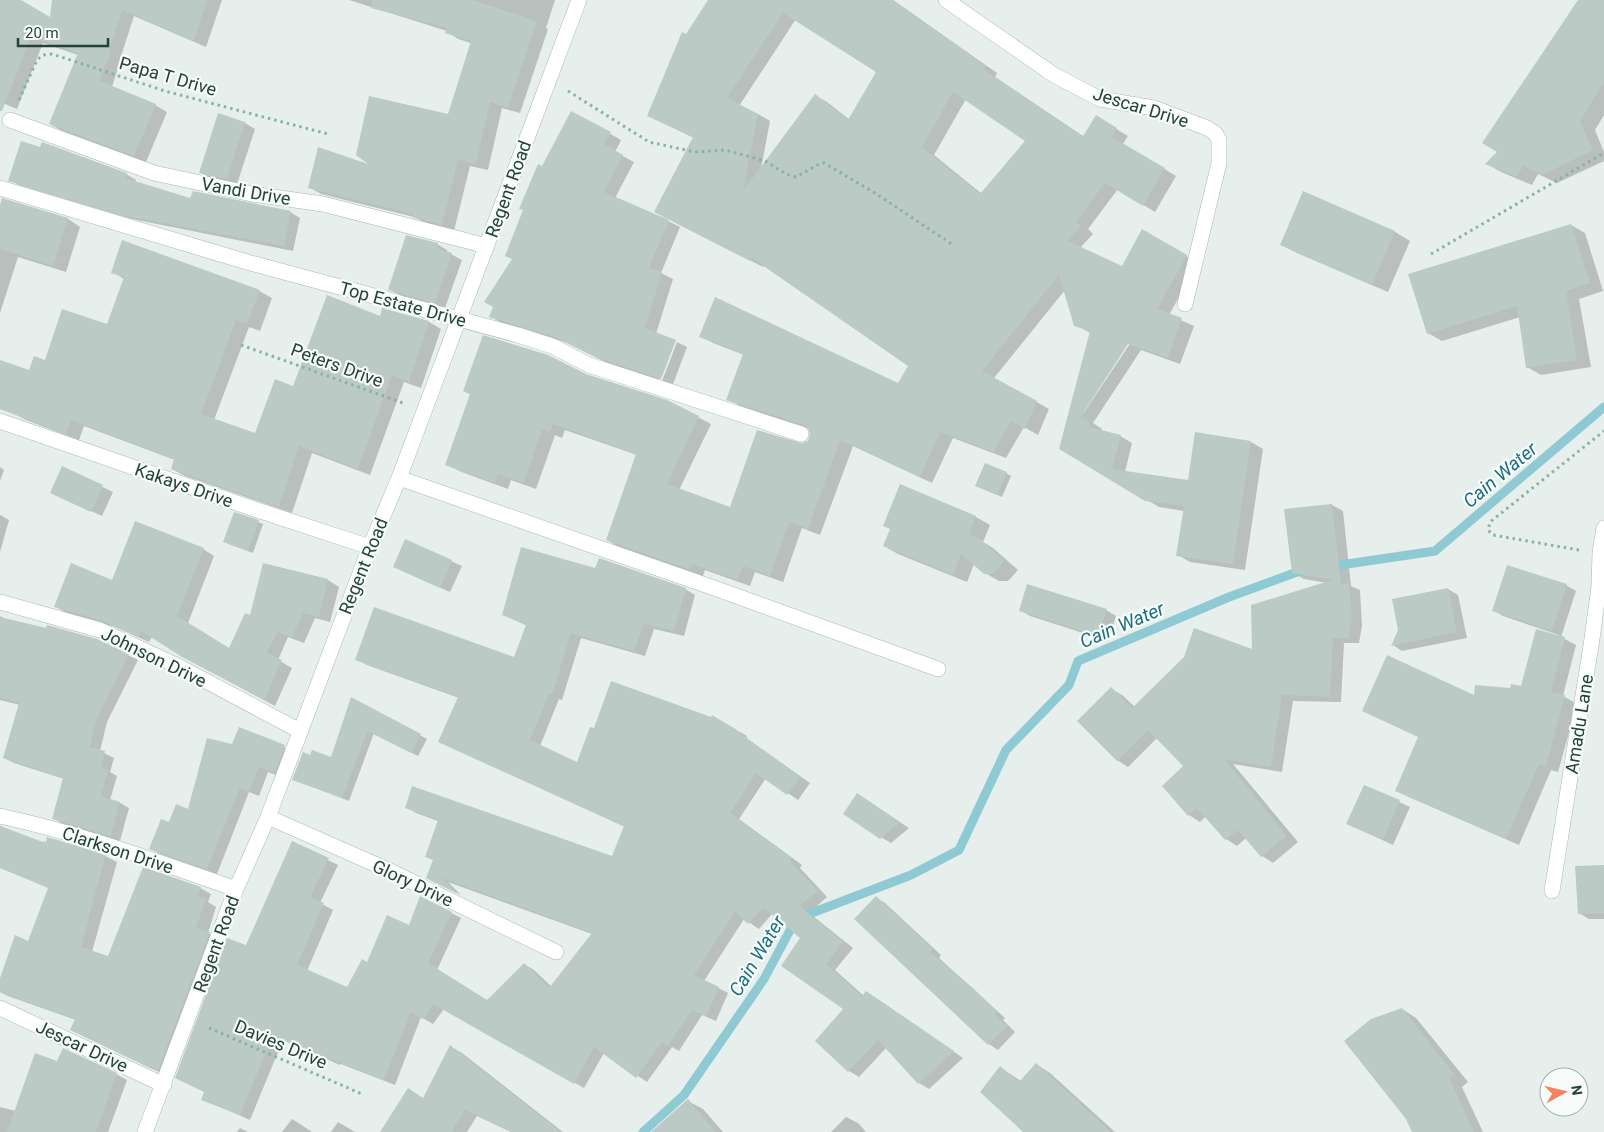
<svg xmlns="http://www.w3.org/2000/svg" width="1604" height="1132" font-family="Roboto,sans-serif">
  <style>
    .shadow { fill: #0003; fill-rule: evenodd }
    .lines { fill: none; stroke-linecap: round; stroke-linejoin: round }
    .stream { stroke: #8ec9d4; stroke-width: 9 }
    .building { fill: #bbcac4; fill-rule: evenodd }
    .minor-casing { stroke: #a8b8b2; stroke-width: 16 }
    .path { stroke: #86b3a5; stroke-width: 3; stroke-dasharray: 2.5 4; stroke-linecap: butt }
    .minor { stroke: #fff; stroke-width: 15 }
    .labels { text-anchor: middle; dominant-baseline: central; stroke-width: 4.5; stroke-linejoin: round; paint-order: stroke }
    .street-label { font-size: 18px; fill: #24423a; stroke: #f7fbf9 }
    .water-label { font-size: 19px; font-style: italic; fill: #1c6f80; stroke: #f7fbf9 }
  </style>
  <rect width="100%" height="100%" fill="#e6efeb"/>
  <path class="shadow" d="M0,0H18L63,26L90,0H222L206,47L134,16L120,59L123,60L119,68H118L112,87L155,105L167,112L146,162L62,131L50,124L78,55L43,43L17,109L0,102Z
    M349,0H555L546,28L548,29L520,113L502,108L488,170L470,166L454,231L426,223L414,217L321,194L309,187L373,167L449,115L471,43L458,39L447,31Z
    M710,0H893L997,73L995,77L1084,137L1096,117L1128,136L1123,144L1176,176L1155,212L1118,189L1088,229L1093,234L1080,248L1122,268L1142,231L1198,263L1169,315L1194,326L1180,364L1141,350L1093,423L1102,429L1101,431L1120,436L1132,443L1125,472L1189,481L1251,442L1263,449L1245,570L1190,562L1178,555L1184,511L1159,507L1061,449L1090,333L1076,325L1065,290L994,378L1049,409L1038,435L1024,427L1006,458L953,438L932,483L853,446L820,535L802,528L783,582L755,572L750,586L705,570L703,576L619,547L607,540L637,455L565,430L562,438L555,435L536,489L511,480L508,489L459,471L447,464L471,395L464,391L585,375L667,401L711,424L679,490L730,509L803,445L809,441L812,432L810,429L740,406L728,399L744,355L713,343L701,336L898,385L909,366L764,265L763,267L671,220L694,138L661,122L687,35ZM796,19L877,71L850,120L827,102L815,95L761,169L770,121L758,114L745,112L739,106ZM966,99L1026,141L982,194L934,155ZM1131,338L1133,339L1083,414V410Z
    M1580,0H1604V115L1595,130L1604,152V161L1557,183L1538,174L1532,185L1501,172L1487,164L1499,152Z
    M572,112L621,140L615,152L634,162L615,198L670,222L680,227L661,273L673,279L656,334L674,341L659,380L605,362L568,343L502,323L491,317L513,260L543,168Z
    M219,115L245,123L255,129L237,184L210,178L200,172Z
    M126,174L136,180L135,182L191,200L290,212L300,218L293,251L132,219L19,185L10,180Z
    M1303,193L1395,232L1410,241L1388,292L1297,253L1282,245Z
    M3,200L68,219L80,227L66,272L18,257L0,313V206Z
    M1571,225L1585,233L1603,291L1579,299L1591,367L1541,375L1527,367L1520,317L1442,341L1428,333Z
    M437,244L447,250V252L462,260L445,308L400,295L390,290Z
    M113,272L259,291L272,298L260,331L249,327L214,420L255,434L293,387L381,317L383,310L429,322L441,329L421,388L404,382L370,475L312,453L292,513L185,476L172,469L175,460L84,426L79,440L26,420L13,413L0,401V362L29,371L108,325L124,279Z
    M677,342L687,347L673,384L662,381Z
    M0,467L4,470L0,481Z
    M62,468L113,492L102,516L52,493Z
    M1006,473L1011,476L1002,497L981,488Z
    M901,486L976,517L990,525L983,542L993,548L1018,570L1008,581H999L985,573L974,564L967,582L898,554L884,546L891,529Z
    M1332,505L1343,511L1351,586L1360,590L1362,626L1359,643H1344L1341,702L1293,701L1282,772L1233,764L1298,842L1273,863L1262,856L1246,838L1237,846L1226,839L1206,816L1200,822L1189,815L1163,786L1185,767L1157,738L1128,767L1117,760L1111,689L1122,695L1135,707L1254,651L1327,583L1304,579L1293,573Z
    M0,515L9,520L0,552Z
    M258,522L263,524L253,553L229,544Z
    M406,541L462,566L450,592L405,572Z
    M203,549L214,556L188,623L230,649L251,617L328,580L339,587L330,622L315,618L304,643L288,637L278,660L292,668L275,706L195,663L152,637L149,642L115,627L67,613L56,607L113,581Z
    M596,570L685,589L695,595L684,636L654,629L645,656L581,638L562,700L559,699L540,746L578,764L711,719L712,717L747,736L746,738L810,783L798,800L766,778L739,819L802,865L800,868L827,897L809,913L853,948L835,970L864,996L876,998L963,1058L929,1089L919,1083L887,1047L859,1077L849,1071L817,1040L845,1009L802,937L773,913L759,929L744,919L704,981L728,993L716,1021L702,1015L679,1051L672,1047L647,1082L604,1053L584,1088L444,1009L433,1024L421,1017L395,1085L341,1064L340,1065L283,1040L250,1120L203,1099L247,947L292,843L338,865L320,903L333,910L307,971L348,989L367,963L410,927L451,913L461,918L437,970L487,1001L524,964L534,970L552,987L592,934L448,882L461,895L438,883L434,860L438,821L416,813L406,807L613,858L625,827L439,742L459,698L367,665L357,659L514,658L527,626L504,614Z
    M1566,585L1576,591L1561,637L1576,645L1563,696L1577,704L1558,772L1551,770L1519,845L1409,797L1397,790L1475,697L1522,688L1558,637L1559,635L1503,616L1493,610Z
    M1448,589L1458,595L1467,638L1402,651L1393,645Z
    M1020,610H1106L1116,616L1108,641L1030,616Z
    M0,616L5,619L96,640L138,660L107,722L100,751L114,758L110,772L117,776L110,800L120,803L129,808L120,841L63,824L53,818L64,779L14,763L4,758L20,705L0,700Z
    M352,699L427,739L418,756L374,733L349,801L294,779L310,757L332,759Z
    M240,728L294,752L284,778L268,772L259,796L249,792L217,874L160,854L151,849L170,824L189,810L233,746Z
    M1365,786L1410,807L1393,845L1348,824Z
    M867,801L909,828L891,843L881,837Z
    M0,826L43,844L105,856L117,862L92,952L109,957L200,888L211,894L208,902L216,907L208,933L220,940L161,1073L72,1030L76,1020L8,996L0,992V981L29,942L49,888L0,868Z
    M1604,867V919H1589L1579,913Z
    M876,898L885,903L941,955L939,958L1005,1018L1003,1020L1015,1032L998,1050L989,1044L856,919Z
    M1402,1009L1416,1018L1468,1082L1462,1087L1483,1132H1414Z
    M451,1047L462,1053L563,1132H511L477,1116L467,1132H382L424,1099Z
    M57,1063L116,1074L127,1080L108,1132H0V1107L16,1111Z
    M1036,1064L1050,1073L1115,1132H1025L1001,1068L1021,1081Z
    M688,1101L703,1109L723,1132H653Z
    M846,1117L858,1123L866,1132H831Z
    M292,1119L303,1126L312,1132H282Z
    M338,1122L350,1129L355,1132H331Z
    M240,1128L248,1132H237Z"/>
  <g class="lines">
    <path class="stream" d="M1327,567L1435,551L1604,407
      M643,1132L684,1095L764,979L796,919L911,875L959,850L1006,750L1069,685L1078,661L1229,597L1297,572L1305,571"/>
  </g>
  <path class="building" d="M0,0H21L50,17L52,0H207L194,41L122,10L109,51L111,52L107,62H106L100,81L156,104L134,156L49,124L78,53L31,37L2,111H0Z
    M372,0H473L537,21L508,108L490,102L476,164L458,160L442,225L412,217L413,214L308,188L318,147L368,164L356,155L369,96L448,114L471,41L445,33L447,28L371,8Z
    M708,0H893L986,66L983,69L1083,136L1096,115L1117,128L1112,137L1165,168L1143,206L1105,183L1076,222L1081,226L1068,241L1122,266L1142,229L1187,255L1157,309L1182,318L1168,358L1128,344L1080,418L1090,421L1089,427L1121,435L1112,469L1188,480L1195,432L1251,441L1233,564L1176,556L1184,506L1145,501L1059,449L1090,331L1074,326L1059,275L982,371L1037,401L1025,429L1011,421L993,452L940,432L920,477L840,440L808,529L789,522L770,576L743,566L738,580L692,564L691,570L606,540L636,454L553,424L550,432L542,429L524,483L498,474L495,483L445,465L470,394L463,391L483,335L548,355L586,374L667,400L699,416L667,484L730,507L757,430L802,443L808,441L810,433L808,428L804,425L726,400L743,354L699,337L715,297L898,383L908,366L752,258L750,261L654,212L693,137L647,116L682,32L686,34ZM783,13L876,72L848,120L815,94L743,191L758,114L727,98ZM953,92L1025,141L980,194L922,147Z
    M1578,0H1604V82L1580,121L1593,150L1542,175L1523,166L1517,177L1485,164L1497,152L1482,143Z
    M571,111L611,132L604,144L623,155L604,192L669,220L649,268L662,272L645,328L676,340L661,379L593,356L555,337L489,317L493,307L484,302L512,259L505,256L523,210L519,209L538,164L542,166Z
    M218,113L245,122L227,179L199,173Z
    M21,141L40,147L42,142L127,173L125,178L190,198L193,191L291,211L284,246L121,215L8,181Z
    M1303,191L1395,231L1372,285L1280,245Z
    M2,198L68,218L53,266L0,249V205Z
    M1571,224L1590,283L1566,291L1577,360L1526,368L1517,306L1427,334L1408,274Z
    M406,235L438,243L437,248L452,253L435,303L388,290Z
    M122,240L260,290L247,324L236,320L201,414L255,433L275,379L293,386L327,295L380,316L382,308L429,321L409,382L392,375L358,469L299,446L279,507L171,469L174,459L71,420L66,434L0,409V360L29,370L34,356L45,360L62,309L107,324L124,277L111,273Z
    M985,463L1007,472L997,495L975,486Z
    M62,466L103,485L91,512L50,493Z
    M900,484L976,516L969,535L979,538L1004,561L993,574H984L961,554L953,575L883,546L890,529L883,526Z
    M1332,504L1341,584L1349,583L1352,619L1348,638H1333L1330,697L1282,695L1271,767L1224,759L1287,836L1261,857L1238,830L1225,840L1197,808L1188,816L1162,786L1183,766L1148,730L1117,761L1077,721L1111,687L1132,708L1184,657L1194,628L1252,649L1251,605L1332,580L1292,573L1284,509Z
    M234,512L259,520L248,551L223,542Z
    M135,521L204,548L177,616L229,648L245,613L250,615L263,563L328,579L319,617L303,613L292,637L277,632L267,653L282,660L264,700L182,657L141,631L138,637L103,621L54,607L71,563L112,580Z
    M405,539L452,560L440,588L393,567Z
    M521,547L595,568L599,558L686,588L674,631L644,624L634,651L571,633L552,695L549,694L530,740L577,762L590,727L594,728L611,681L711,717L712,715L737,730V731L801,777L787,795L756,773L730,813L792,858L790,861L818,891L799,906L843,942L826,964L862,996L866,991L954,1051L918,1084L878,1040L848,1072L815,1041L843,1009L781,966L800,938L763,907L748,924L735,912L694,975L719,987L706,1016L692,1010L668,1046L662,1042L636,1078L594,1047L574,1084L433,1004L423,1019L411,1012L384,1080L330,1059L329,1060L273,1035L240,1115L201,1100L204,1092L175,1078L227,938L246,945L292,841L329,858L310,897L324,903L297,965L347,987L362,959L367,962L387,915L409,925L420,896L452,912L428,963L487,1000L524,963L549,988L592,933L442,878L456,893L426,878L433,860L425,857L438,820L405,808L412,786L612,856L624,826L438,742L458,697L355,660L374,607L514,657L526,625L502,615Z
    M1507,565L1567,584L1552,631L1492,611Z
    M1027,584L1107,609L1098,636L1019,611Z
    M1448,588L1457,632L1391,646L1398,630L1392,599Z
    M0,617L46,628L47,625L97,639L129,654L97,717L90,747L105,751L101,767L108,770L101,796L120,802L111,836L52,819L63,778L3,758L19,703L0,698Z
    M1536,629L1565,637L1551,692L1565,695L1546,766L1539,764L1506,839L1395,791L1418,737L1362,711L1387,655L1474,695L1475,685L1510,688L1511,684L1521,686Z
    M351,697L421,734L411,753L367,731L342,798L292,780L303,752L310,755L312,750L331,757Z
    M239,727L285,745L275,773L259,767L249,792L240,788L207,869L149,849L161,819L169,822L176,804L188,809L207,738L232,744Z
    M1364,785L1400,800L1383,840L1346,824Z
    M857,793L900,822L880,839L843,814Z
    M0,826L43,842V841L46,842L47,837L106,854L81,947L108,956L143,867L201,887L197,896L206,899L196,928L210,932L158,1070L150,1066V1068L70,1030L75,1019L0,992V978L15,935L28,941L48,888L0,867Z
    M1604,865V913L1578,914L1575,866Z
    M876,896L933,949L930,952L974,989L997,1012L994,1014L1007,1026L988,1045L854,919Z
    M1402,1008L1454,1074L1449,1078L1474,1132H1412L1406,1119L1344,1041L1371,1019Z
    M450,1045L561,1132H511L465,1110L451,1132H380L408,1088L423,1098Z
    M63,1048L117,1073L96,1132H7L35,1053L57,1061Z
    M1036,1063L1111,1132H1023L980,1092L1000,1066L1019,1082Z
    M688,1099L716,1132H651Z"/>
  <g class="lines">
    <defs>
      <path id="minor" d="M946,0L1054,75L1100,99L1154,108L1207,128L1215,133L1219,140V163L1185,304
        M10,120L154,173L252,194L323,204L487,246
        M0,188L247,262L518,335L552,346L589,365L801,434
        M0,421L257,510L370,547
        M399,478L717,589L938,669
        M0,602L100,630L176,665L300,731
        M0,816C80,833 158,862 236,889
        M268,817L386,869L556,952
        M1552,891L1592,639L1599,586L1600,553L1604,528
        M0,1008L164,1085
        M145,1132L236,889L268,817L370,547L399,478L579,0"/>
    </defs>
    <use href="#minor" class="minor-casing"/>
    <path class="path" d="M568,91L649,142L695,152L725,150L765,161L786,174L796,177L819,164L824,163L875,193L953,245
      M19,100L37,60L43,55L52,54L165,91L328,134
      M1431,254L1604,153
      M241,345L403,403
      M1579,550L1493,535L1488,530L1490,522L1604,431
      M209,1028L362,1094"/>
    <use href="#minor" class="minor"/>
  </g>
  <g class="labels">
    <g class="street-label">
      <text transform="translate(168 76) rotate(16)">Papa T Drive</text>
      <text transform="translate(1141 107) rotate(17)">Jescar Drive</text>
      <text transform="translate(508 189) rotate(-70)">Regent Road</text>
      <text transform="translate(246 191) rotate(10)">Vandi Drive</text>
      <text transform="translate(403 304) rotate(15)">Top Estate Drive</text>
      <text transform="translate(337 365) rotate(20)">Peters Drive</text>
      <text transform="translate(184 485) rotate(19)">Kakays Drive</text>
      <text transform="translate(363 566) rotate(-68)">Regent Road</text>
      <text transform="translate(154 657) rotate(26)">Johnson Drive</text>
      <text transform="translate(1579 724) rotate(-81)">Amadu Lane</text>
      <text transform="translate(118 850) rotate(18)">Clarkson Drive</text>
      <text transform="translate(413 883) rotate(25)">Glory Drive</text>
      <text transform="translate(216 944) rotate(-70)">Regent Road</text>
      <text transform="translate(281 1044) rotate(23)">Davies Drive</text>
      <text transform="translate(82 1046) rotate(25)">Jescar Drive</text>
    </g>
    <g class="water-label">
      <text transform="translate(1500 475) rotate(-40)">Cain Water</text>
      <text transform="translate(1122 625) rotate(-23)">Cain Water</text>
      <text transform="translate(757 956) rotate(-59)">Cain Water</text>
    </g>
  </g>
  <g transform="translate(1564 1092) rotate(82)"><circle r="24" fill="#f7fbf9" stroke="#a3b1ad"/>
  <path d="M0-4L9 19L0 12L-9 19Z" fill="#f4845f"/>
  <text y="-8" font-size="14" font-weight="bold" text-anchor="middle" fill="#24423a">N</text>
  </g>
  <path d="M18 38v8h90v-8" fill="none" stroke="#24423a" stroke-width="2.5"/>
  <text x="25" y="38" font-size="15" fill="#24423a" stroke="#f7fbf9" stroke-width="4" paint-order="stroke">20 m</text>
</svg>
